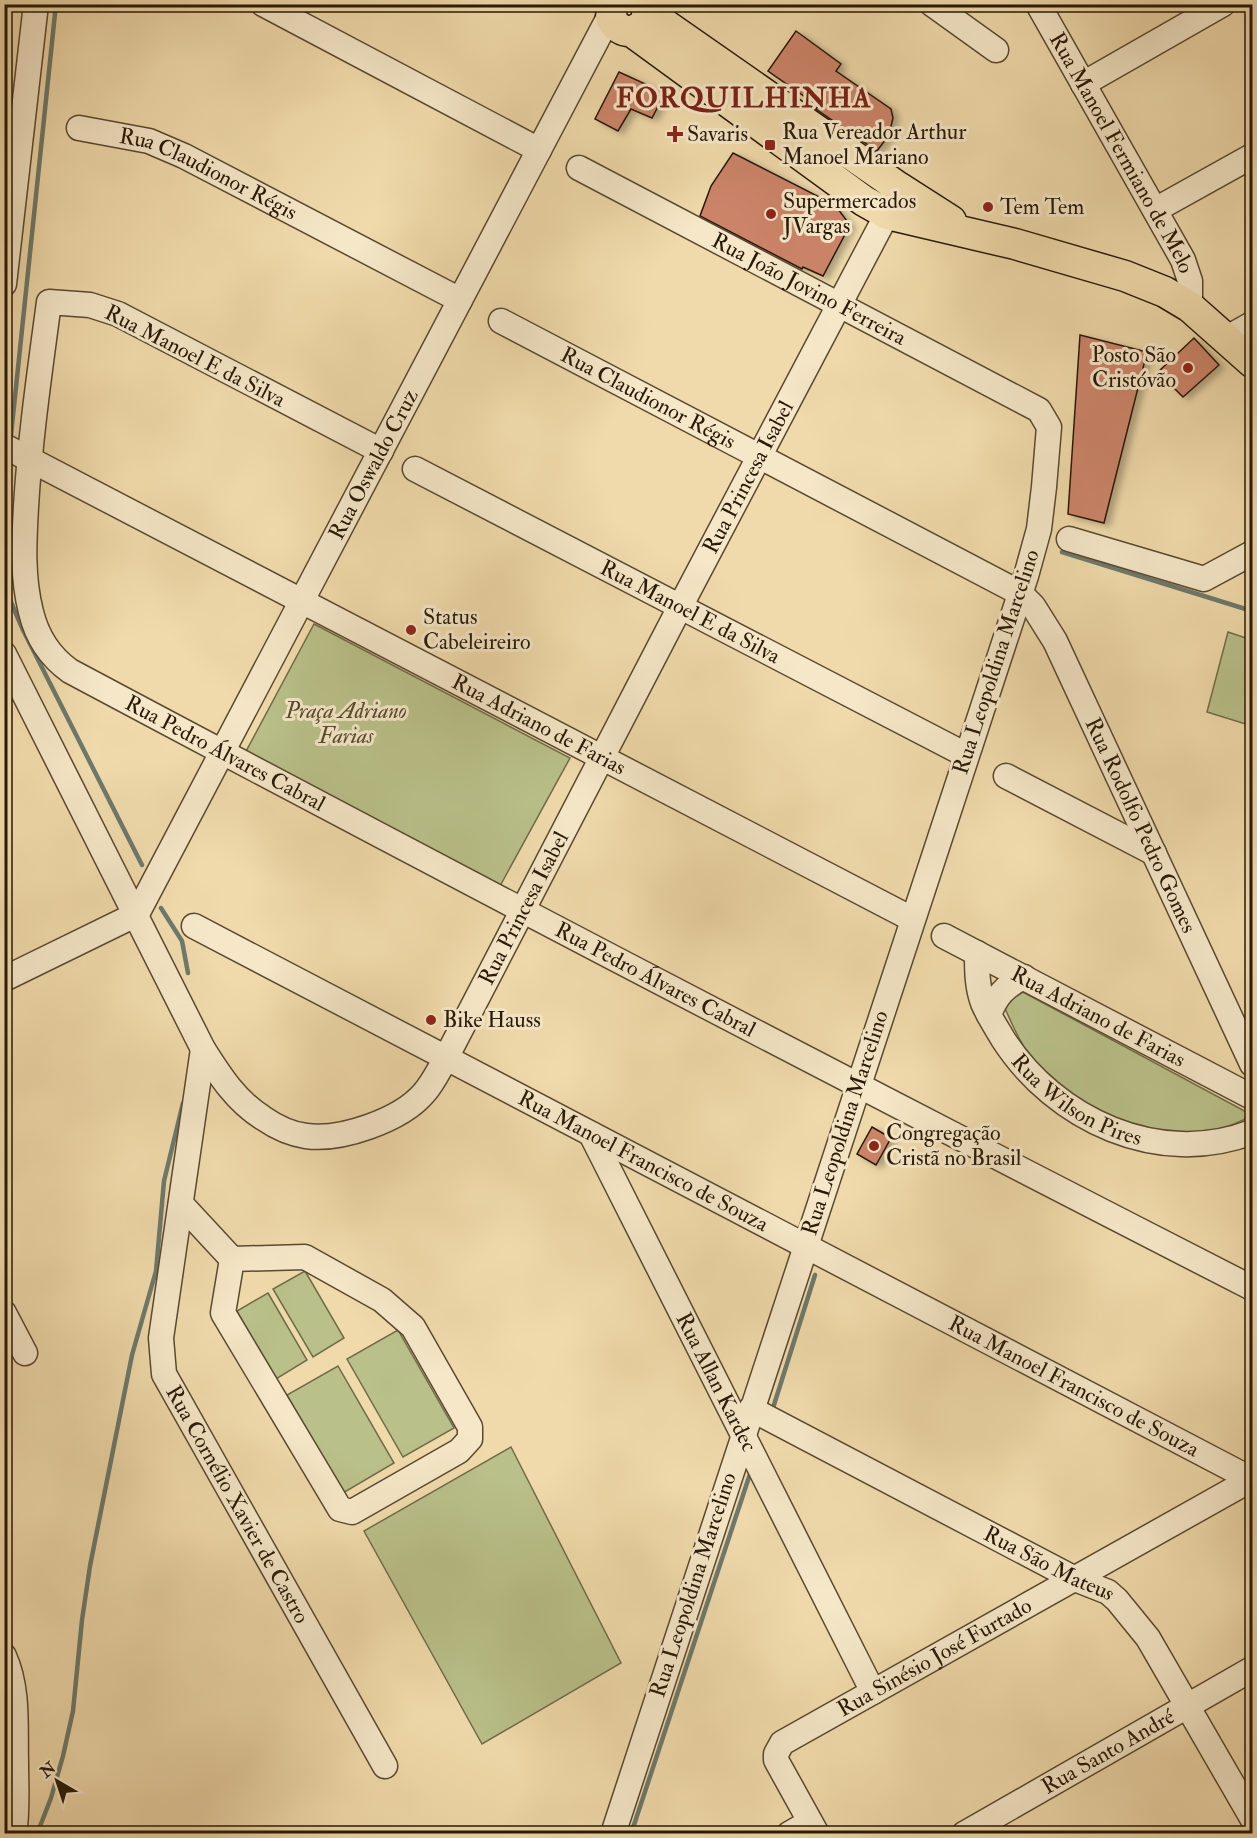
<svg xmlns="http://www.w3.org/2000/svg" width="1257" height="1838" font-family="'IM FELL Double Pica',serif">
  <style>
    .green { fill: #b9c089; stroke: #706c48; stroke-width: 1.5 }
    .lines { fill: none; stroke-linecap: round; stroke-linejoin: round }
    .stream { stroke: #6d796c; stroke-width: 4.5 }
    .building { fill: #cc8469; stroke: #271907; stroke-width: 1.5; filter: url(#shadow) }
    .minor-casing { stroke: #594930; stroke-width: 27 }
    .major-casing { stroke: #271907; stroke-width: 33 }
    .minor { stroke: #f5e7c8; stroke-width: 24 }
    .major { stroke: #f0daab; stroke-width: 30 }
    .poi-dot { fill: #8f2418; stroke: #f5e7c8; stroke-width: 2 }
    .labels { text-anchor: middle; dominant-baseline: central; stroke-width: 6; stroke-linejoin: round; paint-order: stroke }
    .poi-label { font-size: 22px; fill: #271907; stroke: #f5e7c8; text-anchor: start }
    .street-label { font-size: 22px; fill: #271907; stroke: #f5e7c8 }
    .park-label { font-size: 22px; font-style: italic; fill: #534b2e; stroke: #f5e7c8 }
    .district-label { font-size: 28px; font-weight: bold; letter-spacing: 1.5px; fill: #7a1f14; stroke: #f5e7c8 }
  </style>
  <defs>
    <filter id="shadow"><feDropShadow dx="5.5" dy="3" stdDeviation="3" flood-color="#0004"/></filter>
  </defs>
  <rect width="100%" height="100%" fill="#f0daab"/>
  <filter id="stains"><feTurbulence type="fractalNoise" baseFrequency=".00333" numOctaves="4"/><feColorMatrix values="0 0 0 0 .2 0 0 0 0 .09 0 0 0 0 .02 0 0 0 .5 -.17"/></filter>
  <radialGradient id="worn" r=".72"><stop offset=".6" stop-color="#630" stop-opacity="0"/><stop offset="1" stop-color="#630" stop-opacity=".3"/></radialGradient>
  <path class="green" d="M314,624L570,758L500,886L244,755Z
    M1228,632L1252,640V726L1207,712Z
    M1019,990L1252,1115V1116C1242,1120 1230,1127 1218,1129C1193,1133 1165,1135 1140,1128C1104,1118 1063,1095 1038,1066C1023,1049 1013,1027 1004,1006Z
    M305,1271L344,1338L313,1357L273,1289Z
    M268,1293L307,1360L276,1379L237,1311Z
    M398,1330L454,1428L403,1457L347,1359Z
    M338,1366L394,1463L343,1493L287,1395Z
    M511,1447L621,1663L482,1744L364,1531Z"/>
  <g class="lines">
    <path class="stream" d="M11,435L56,4
      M4,501L6,463
      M1062,552L1252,611
      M4,586L23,630L142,865
      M161,908L182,941L188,973
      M773,1408L815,1275
      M37,1834L51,1798L63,1756L73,1711L82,1620L90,1566L132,1355L156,1271L164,1181L183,1103
      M631,1834L750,1474"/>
  </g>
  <path class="building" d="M796,31L841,64L836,71L891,109L893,118L889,135L877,151L816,109L818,106L768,71Z
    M619,72L665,93L652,118L631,109L618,131L595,119Z
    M733,153L835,205L850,225L823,276L803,267L802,269L700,216L711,186Z
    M1080,335L1147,352L1104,523L1068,514Z
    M1194,338L1219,365L1183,397L1158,372Z
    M872,1127L891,1138L876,1165L857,1154Z"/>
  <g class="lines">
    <defs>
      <g id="minor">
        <path d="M263,4L539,150"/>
        <path d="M932,4L996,50"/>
        <path id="s1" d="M1038,4L1183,260L1190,281V307"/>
        <path d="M1083,84L1223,4"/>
        <path id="s2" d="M79,128L149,141L184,156L460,300"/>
        <path id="s3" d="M579,168L1039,410L1049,427L1044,487L1039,529L1026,576L613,1834"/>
        <path d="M1155,210L1252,156"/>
        <path d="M4,284L36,4"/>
        <path id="s4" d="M501,321L1020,593L1033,606L1055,641L1252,1064"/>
        <path d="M1227,338L1252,324"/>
        <path id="s5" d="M4,446L912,919"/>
        <path id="s6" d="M381,451L118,314L90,305L49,302C40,370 30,438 26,507C24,542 22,577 31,612C37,637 49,656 70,671C462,880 857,1086 1252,1288"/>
        <path id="s7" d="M415,469L966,755"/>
        <path d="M1069,539L1204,579L1252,553"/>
        <path id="s8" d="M4,654L203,1049C220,1076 236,1101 263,1118C276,1127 291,1134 306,1136C341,1141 401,1120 424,1093C433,1083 439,1070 446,1058L680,607L887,214L894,197"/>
        <path d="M1006,776L1154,853"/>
        <path id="s9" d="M137,914L610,15"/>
        <path id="s10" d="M194,926L1251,1479"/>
        <path id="s11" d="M944,936L1252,1097"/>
        <path id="s12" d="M977,953C977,970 977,987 983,1003C988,1015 996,1027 1003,1039C1055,1120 1159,1168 1252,1132"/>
        <path d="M4,979L137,914"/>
        <path d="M989,1015C996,996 1005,986 1024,977"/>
        <path id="s13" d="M203,1049L161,1338L164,1374L385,1766"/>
        <path id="s14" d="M591,1134L873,1692"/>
        <path d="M181,1204L232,1259L305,1257L382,1300L413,1327L470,1427V1439L459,1451L352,1512L340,1509L223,1313L232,1259"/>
        <path d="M4,1313L25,1353"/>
        <path id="s15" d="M751,1409L1075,1579L1108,1592L1117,1600L1148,1638L1252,1818"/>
        <path d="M4,1656C19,1689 15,1728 16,1763C16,1787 18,1810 14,1834"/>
        <path d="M789,1834L810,1822"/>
        <path id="s16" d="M817,1834L776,1760V1754L782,1743L1252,1479"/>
        <path id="s17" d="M964,1834L1252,1669"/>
      </g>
      <path id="major" d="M612,4L611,18C618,33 635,36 645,22
        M647,12L898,187L951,221
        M631,31L864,201L887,214L1015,244L1125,276L1165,292L1190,307L1252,362"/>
    </defs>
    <use href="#minor" class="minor-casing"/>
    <use href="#major" class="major-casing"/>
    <use href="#minor" class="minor"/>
    <use href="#major" class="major"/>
  </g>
  <g class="poi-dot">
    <path d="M672 125h6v6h6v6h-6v6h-6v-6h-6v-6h6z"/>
    <rect x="764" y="139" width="12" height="12" rx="3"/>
    <circle cx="988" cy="207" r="6"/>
    <circle cx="771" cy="214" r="6"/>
    <circle cx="1188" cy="368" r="6"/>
    <circle cx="411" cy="630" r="6"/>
    <circle cx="431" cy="1020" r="6"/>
    <circle cx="874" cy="1146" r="6"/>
  </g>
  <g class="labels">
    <g class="poi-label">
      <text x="782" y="132">Rua Vereador Arthur<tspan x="782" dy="25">Manoel Mariano</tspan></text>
      <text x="687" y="134">Savaris</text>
      <text x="783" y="201">Supermercados<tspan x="783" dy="25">JVargas</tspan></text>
      <text x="1000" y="207">Tem Tem</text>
      <text x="1176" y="355" text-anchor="end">Posto São<tspan x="1176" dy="25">Cristóvão</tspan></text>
      <text x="423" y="617">Status<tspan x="423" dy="25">Cabeleireiro</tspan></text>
      <text x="443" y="1020">Bike Hauss</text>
      <text x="886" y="1133">Congregação<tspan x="886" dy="25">Cristã no Brasil</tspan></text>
    </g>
    <g class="street-label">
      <text stroke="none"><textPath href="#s1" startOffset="171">Rua Manoel Fermiano de Melo</textPath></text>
      <text stroke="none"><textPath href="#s2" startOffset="138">Rua Claudionor Régis</textPath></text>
      <text stroke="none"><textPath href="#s3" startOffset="260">Rua João Jovino Ferreira</textPath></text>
      <text transform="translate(195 356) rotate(27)">Rua Manoel E da Silva</text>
      <text stroke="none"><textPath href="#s4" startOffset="166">Rua Claudionor Régis</textPath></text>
      <text stroke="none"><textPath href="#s9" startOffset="508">Rua Oswaldo Cruz</textPath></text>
      <text stroke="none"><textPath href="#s8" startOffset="1407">Rua Princesa Isabel</textPath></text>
      <text stroke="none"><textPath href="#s7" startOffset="310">Rua Manoel E da Silva</textPath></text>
      <text transform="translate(996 662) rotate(-72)">Rua Leopoldina Marcelino</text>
      <text stroke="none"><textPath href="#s5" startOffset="603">Rua Adriano de Farias</textPath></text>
      <text stroke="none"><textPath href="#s6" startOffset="927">Rua Pedro Álvares Cabral</textPath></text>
      <text stroke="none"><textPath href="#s4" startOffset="849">Rua Rodolfo Pedro Gomes</textPath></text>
      <text stroke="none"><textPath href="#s8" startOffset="921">Rua Princesa Isabel</textPath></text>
      <text stroke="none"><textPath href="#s6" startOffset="1413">Rua Pedro Álvares Cabral</textPath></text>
      <text stroke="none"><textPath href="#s11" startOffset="174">Rua Adriano de Farias</textPath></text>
      <text stroke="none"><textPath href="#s12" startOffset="190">Rua Wilson Pires</textPath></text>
      <text transform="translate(845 1123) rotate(-72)">Rua Leopoldina Marcelino</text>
      <text stroke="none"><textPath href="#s10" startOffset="507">Rua Manoel Francisco de Souza</textPath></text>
      <text stroke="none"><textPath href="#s14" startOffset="278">Rua Allan Kardec</textPath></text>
      <text stroke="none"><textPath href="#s10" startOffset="993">Rua Manoel Francisco de Souza</textPath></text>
      <text stroke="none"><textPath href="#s13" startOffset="478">Rua Cornélio Xavier de Castro</textPath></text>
      <text stroke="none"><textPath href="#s15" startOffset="336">Rua São Mateus</textPath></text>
      <text transform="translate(693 1585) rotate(-72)">Rua Leopoldina Marcelino</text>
      <text stroke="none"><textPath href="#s16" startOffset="278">Rua Sinésio José Furtado</textPath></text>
      <text stroke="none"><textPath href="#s17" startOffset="166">Rua Santo André</textPath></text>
    </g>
    <g class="park-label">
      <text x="346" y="711">Praça Adriano<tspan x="346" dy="25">Farias</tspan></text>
    </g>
    <g class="district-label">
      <text x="744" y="98">FORQUILHINHA</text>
    </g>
  </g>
  <rect width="1257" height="1838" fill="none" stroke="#f0daab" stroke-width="24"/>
  <rect x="6" y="6" width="1245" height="1826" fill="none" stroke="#271907" stroke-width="3"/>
  <rect x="12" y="12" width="1233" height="1814" fill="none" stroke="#271907" stroke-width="1.5"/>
  <g transform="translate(57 1781) rotate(321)" stroke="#f5e7c8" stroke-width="4.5" paint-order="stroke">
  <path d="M0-4.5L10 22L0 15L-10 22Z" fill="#271907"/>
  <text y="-9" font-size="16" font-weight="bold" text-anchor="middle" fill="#271907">N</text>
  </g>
  <rect width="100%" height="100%" filter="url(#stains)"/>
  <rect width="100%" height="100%" fill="url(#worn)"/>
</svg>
